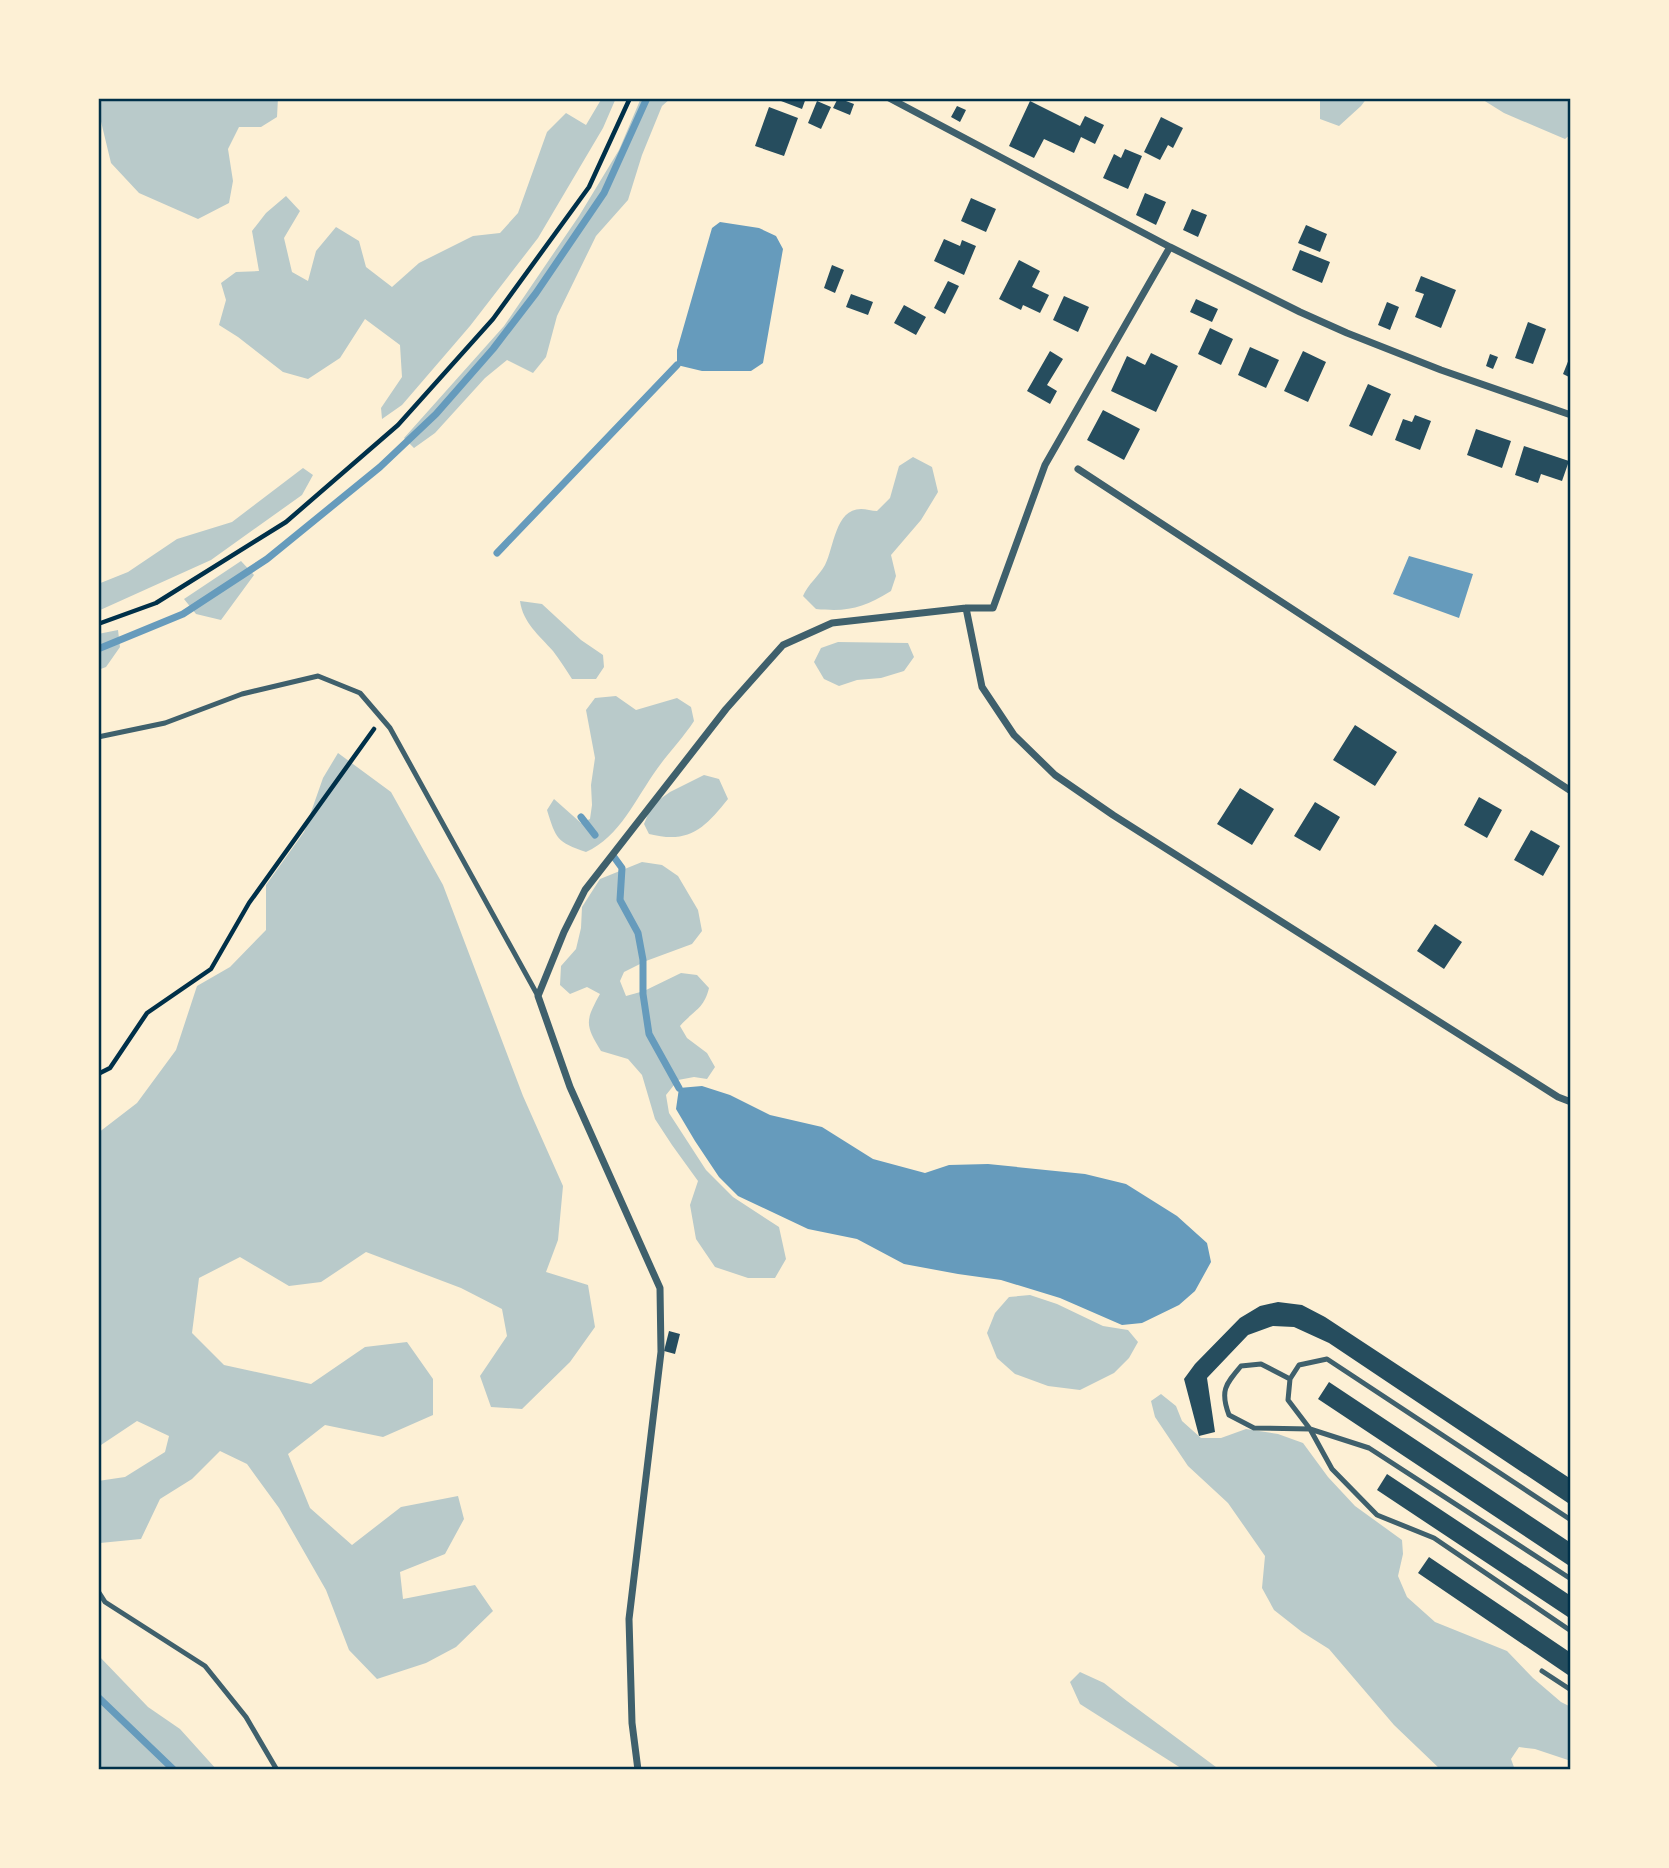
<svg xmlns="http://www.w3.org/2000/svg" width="1669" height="1868" font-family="Literata,serif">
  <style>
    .green { fill: #b9caca }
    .water { fill: #669bbc }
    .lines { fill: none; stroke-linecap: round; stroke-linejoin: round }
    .stream { stroke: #669bbc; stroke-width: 7 }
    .building { fill: #264d5e }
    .path { stroke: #003049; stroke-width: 4.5 }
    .service { stroke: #3f606c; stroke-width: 5 }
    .minor { stroke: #3f606c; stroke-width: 7 }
    .neatline { fill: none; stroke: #003049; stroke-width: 2.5 }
  </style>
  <rect width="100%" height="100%" fill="#fdf0d5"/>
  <path class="green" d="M98,98H278L277,117L261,127H239L228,149L233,181L229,203L198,219L139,193L111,163L98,109Z
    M602,98H616L603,128L538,238L470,326L402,405L382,419L381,408L402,377L400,345L365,319L340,358L308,379L283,372L238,337L219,325L226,300L221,283L236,272L259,271L252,231L266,213L286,196L300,211L284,238L292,272L308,281L316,251L336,227L359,241L366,267L392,287L419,263L473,236L500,233L518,213L547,132L566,113L586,125Z
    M641,98H671L662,106L642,155L628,200L596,236L557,316L546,357L533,373L507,360L485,378L435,433L414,448L404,438L504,326L579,216L619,150Z
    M1320,98H1367L1361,106L1339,126L1320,119Z
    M1480,98H1571V134L1565,139L1504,113Z
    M913,457L932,467L938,492L921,520L891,555L896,576L891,591C863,608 849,612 816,609L803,596C808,584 819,576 825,565C834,548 835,509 861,509C866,509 872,511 877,511L890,498L899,466Z
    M303,468L313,475L302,495L211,560L98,611V584L128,572L177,539L232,522Z
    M241,561L254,575L221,620L196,614L184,599Z
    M520,601L542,604L581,640L603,655L604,667L596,679H572C566,670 560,660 553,651C539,635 523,623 520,601Z
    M118,630L120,647L106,667L98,670V634Z
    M838,642L908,643L914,657L904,671L881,678L857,680L839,686L824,679L814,662L821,648Z
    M616,696L636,710L677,698L691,707L694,721C683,738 669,752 657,769C636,798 620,837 586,852C557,842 556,839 547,810L554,799L581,823L590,819L592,805L591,785L595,758L586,710L595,698Z
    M338,753L391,792L443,885L523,1096L563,1186L558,1240L546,1272L588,1285L595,1327L570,1362L522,1409L491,1407L480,1376L507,1336L502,1309L461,1288L366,1252L321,1282L289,1286L240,1257L199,1278L192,1333L224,1365L311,1384L365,1347L407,1342L433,1379V1415L383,1437L325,1425L288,1454L310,1508L352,1545L401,1507L458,1496L464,1519L445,1554L400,1572L403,1599L475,1585L493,1611L456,1647L426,1663L377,1679L349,1650L326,1590L279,1508L247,1464L220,1451L192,1479L160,1499L141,1539L100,1543L98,1541V1481L125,1477L165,1452L169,1436L137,1421L98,1447V1133L137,1103L176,1050L197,986L230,967L266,930V885L304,832L323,778Z
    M704,775L719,779L728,799C704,829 689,844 649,834L644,824L652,805L670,792Z
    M642,862L662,865L678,876L698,910L702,931L692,944L646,961L624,972L620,981L626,996L644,991L681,973L697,975L709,988C704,1009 694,1010 680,1026L687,1038L707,1053L715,1067L707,1079L694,1077L678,1080L666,1095L669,1113L706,1170L733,1197L779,1227L786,1259L775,1278H748L715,1267L696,1239L690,1205L698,1181L672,1145L655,1119L642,1075L628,1059L601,1051C585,1025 585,1021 600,994L587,987L570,994L560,985L561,966L576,949L581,928L582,907L600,879Z
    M1030,1295L1057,1304L1103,1326L1128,1330L1138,1342L1129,1358L1114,1373L1080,1390L1048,1386L1015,1374L997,1358L987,1333L995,1313L1009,1297Z
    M1161,1394L1176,1406L1182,1421L1201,1438H1221L1246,1429L1278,1434L1303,1443L1328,1477L1355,1506L1402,1540L1403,1554L1398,1576L1407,1597L1435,1622L1507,1651L1533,1678L1561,1702L1571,1707V1761L1535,1749L1519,1747L1511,1759L1515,1770H1441L1394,1725L1329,1649L1302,1632L1274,1610L1262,1588L1265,1556L1228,1503L1188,1466L1155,1417L1151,1401Z
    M98,1655L148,1707L180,1729L217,1770H98Z
    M1080,1672L1104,1683L1127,1701L1220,1770H1184L1080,1704L1070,1682Z"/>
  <path class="water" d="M720,222L759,228L776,236L783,249L763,363L751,371H702L677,365V350L712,228Z
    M1409,556L1473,574L1459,618L1393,594Z
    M702,1086L730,1095L770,1115L822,1127L873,1159L925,1173L949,1165L988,1164L1085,1174L1126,1184L1177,1216L1207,1243L1211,1262L1195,1291L1179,1305L1142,1323L1122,1325L1060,1298L1001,1280L958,1274L904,1264L857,1239L808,1229L738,1196L719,1177L695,1141L676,1109L679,1088Z"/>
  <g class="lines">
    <path class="stream" d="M497,553L677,365
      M98,649L183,614L267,559L380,467L436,414L493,349L536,293L604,193L647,98
      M581,817L595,835
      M614,857L622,868L620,900L638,933L643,960V994L649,1034L679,1088
      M98,1697L174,1770"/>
  </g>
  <path class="building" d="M782,98H806L802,109L781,101Z
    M838,98L854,104L850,115L833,108Z
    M817,101L831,107L821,129L808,123Z
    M1030,101L1080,126L1085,116L1104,125L1095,144L1081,137L1074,153L1044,139L1034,158L1009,146Z
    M957,106L966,110L960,122L951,117Z
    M769,107L798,118L784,156L755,146Z
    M1161,117L1183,128L1173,148L1168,145L1160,160L1144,152Z
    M1125,149L1142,156L1128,189L1103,178L1114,154L1121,158Z
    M1145,193L1166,202L1156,225L1136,215Z
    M971,198L996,209L986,232L961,221Z
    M1192,209L1207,215L1198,237L1183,230Z
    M1306,225L1327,234L1320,252L1298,243Z
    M944,239L960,246L962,240L976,246L964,275L934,261Z
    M1300,250L1330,262L1322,283L1292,270Z
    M1019,260L1040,271L1032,287L1049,295L1040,313L1023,305L1021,310L999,299Z
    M832,265L844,270L835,293L824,288Z
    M1421,276L1456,290L1441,328L1415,317L1424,294L1415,291Z
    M948,281L959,286L945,314L934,308Z
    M851,294L873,302L868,315L846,307Z
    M1064,296L1089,307L1078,332L1053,320Z
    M1196,299L1218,309L1212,322L1190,312Z
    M1387,302L1399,307L1390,330L1378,325Z
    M904,305L926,317L916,335L894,323Z
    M1528,322L1546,329L1533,364L1515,358Z
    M1210,328L1233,339L1221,365L1198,354Z
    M1250,347L1279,360L1266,388L1238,375Z
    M1050,351L1063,359L1047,385L1057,391L1050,404L1027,391Z
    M1303,351L1326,362L1308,402L1284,391Z
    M1151,353L1178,366L1156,412L1111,391L1127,356L1145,365Z
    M1490,354L1498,357L1493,369L1486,366Z
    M1571,354V378L1563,374Z
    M1368,384L1391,394L1372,436L1349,426Z
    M1103,410L1140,429L1124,460L1087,440Z
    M1415,415L1431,421L1420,450L1395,440L1403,419L1412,422Z
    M1476,429L1511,441L1502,468L1467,455Z
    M1524,446L1569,461L1562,481L1541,474L1538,483L1515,475Z
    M1355,725L1397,752L1375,786L1333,760Z
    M1240,788L1274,809L1252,845L1217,824Z
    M1479,797L1502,810L1487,838L1464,825Z
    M1315,802L1340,817L1320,851L1294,836Z
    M1531,830L1560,846L1543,876L1514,860Z
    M1435,924L1462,942L1444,969L1417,951Z
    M1278,1302L1302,1305L1325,1317L1571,1479V1505L1329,1343L1294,1327L1273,1326L1248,1335L1207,1378L1215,1432L1199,1436L1184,1379L1195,1364L1240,1318L1260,1306Z
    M669,1331L680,1334L675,1354L664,1351Z
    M1329,1382L1571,1543V1567L1318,1399Z
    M1387,1474L1571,1596V1619L1377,1490Z
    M1429,1557L1571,1653V1677L1418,1573Z"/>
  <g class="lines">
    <path class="path" d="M98,624L156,603L286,522L398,425L493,319L589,187L630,98
      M98,1074L110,1068L147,1013L211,969L249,903L374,729"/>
    <path class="service" d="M98,737L165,723L242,694L318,676L360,693L390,728L538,996
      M1290,1379L1261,1364L1241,1366C1225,1385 1220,1391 1229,1415L1254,1428L1310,1429L1332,1469L1377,1515L1434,1538L1571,1631
      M1571,1520L1327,1359L1299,1365L1290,1379L1288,1400L1310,1429L1369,1448L1571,1579
      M98,1591L105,1602L205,1666L246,1717L277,1770
      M1542,1671L1571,1690"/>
    <path class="minor" d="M889,98L1170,247L1300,312L1347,333L1441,370L1571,415
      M1078,469L1571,791
      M966,608L982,687L1014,735L1055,775L1113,815L1558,1097L1571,1102
      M638,1770L632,1723L629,1619L661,1352L660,1288L570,1087L538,996L564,932L585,890L726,709L783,645L832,623L966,608H993L1045,465L1170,247"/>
  </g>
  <rect width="1669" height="1868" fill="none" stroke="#fdf0d5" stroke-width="200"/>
  <rect x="100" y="100" width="1469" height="1668" class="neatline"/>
</svg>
